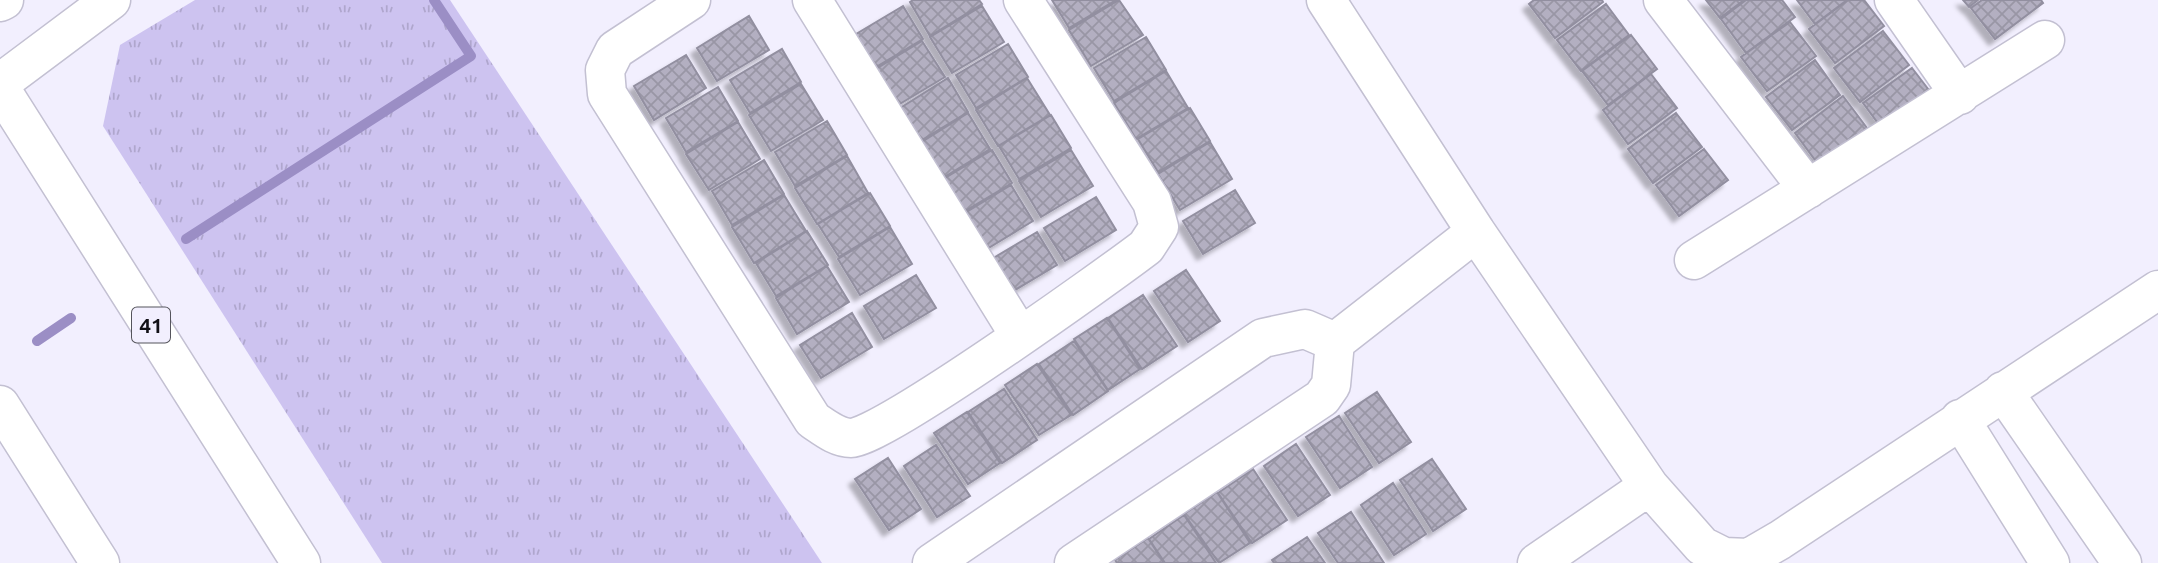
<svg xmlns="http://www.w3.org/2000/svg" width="2158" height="563" font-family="Ubuntu,sans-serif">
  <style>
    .grass { fill: url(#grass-tufts) }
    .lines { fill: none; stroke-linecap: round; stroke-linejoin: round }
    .stream { stroke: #9b8ec5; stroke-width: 10 }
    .building { fill: url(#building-cross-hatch); stroke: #928fa0; stroke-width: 2; filter: url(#shadow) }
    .minor-casing { stroke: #c3c0d2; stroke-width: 41 }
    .highway-casing { stroke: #c3c0d2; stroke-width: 41 }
    .minor { stroke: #fff; stroke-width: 38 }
    .highway { stroke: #fff; stroke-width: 38 }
    .labels { text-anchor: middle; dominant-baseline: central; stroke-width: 6; stroke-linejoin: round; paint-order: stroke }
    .shield { fill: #f2effe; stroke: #55545c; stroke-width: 2 }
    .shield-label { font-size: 21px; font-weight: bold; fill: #121117 }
  </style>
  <defs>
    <pattern id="grass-tufts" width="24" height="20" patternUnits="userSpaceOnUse" patternTransform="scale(1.75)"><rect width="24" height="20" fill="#cdc3f0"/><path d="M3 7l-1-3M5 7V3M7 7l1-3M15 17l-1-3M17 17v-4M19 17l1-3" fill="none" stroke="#afa6cd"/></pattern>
    <pattern id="building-cross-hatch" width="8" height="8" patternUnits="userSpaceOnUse" patternTransform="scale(1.75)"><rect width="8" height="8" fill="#b3afc1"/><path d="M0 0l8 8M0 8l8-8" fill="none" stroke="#9996a5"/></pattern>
    <filter id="shadow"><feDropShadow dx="-6" dy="6" stdDeviation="2" flood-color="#0004"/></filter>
  </defs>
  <rect width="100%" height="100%" fill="#f2effe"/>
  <path class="grass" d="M195,0H450L822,563H382L103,126L120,45Z"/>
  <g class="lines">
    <path class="stream" d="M186,239L471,56L434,0
      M37,341L71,318"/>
  </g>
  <path class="building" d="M913,0H979L982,4L930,36L910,2Z
    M1052,0H1116L1069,28Z
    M1119,0L1143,35L1091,66L1069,30Z
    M1534,0H1602L1603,2L1555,38L1529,4Z
    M1706,0H1744L1720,18Z
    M1746,0H1782L1795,17L1746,53L1721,19Z
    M1797,0H1847L1815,24Z
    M1848,0H1864L1884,26L1835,63L1809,29Z
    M1963,0H1978L1969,7Z
    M1982,0H2041L2043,3L1995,39L1971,8Z
    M1606,4L1629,35L1581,71L1557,40Z
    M903,6L923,39L871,70L851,37Z
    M982,6L1004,42L952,73L930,37Z
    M749,16L769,50L717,81L697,48Z
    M1790,22L1816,56L1767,91L1741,57Z
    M1883,31L1909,65L1860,102L1834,68Z
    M1631,35L1657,69L1608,105L1582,71Z
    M1146,37L1166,70L1114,101L1094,68Z
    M922,41L945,77L893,108L871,72Z
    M1008,44L1028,77L976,108L956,75Z
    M782,49L801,82L750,113L730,80Z
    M686,55L706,88L654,120L634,86Z
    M1815,60L1840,95L1792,130L1766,97Z
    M1912,68L1935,98L1886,134L1863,103Z
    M1166,71L1188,108L1136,139L1114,103Z
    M1651,74L1677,108L1628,144L1603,110Z
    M948,78L968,112L917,143L897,110Z
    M1027,78L1050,115L998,146L976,110Z
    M801,84L823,120L771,151L749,115Z
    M718,87L738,121L686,152L666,118Z
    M1843,96L1867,128L1818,164L1795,133Z
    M1190,108L1210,141L1158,172L1138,139Z
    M968,113L990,149L938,181L917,145Z
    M1676,113L1702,147L1653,183L1628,149Z
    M1051,115L1071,148L1019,179L999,146Z
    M827,121L847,155L795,186L775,152Z
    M738,122L760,159L709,190L686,154Z
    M1210,142L1232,179L1180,210L1158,174Z
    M1704,149L1728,180L1679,216L1656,185Z
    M992,150L1012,183L960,214L940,181Z
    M1071,150L1093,186L1041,217L1019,181Z
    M847,156L868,193L817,224L795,188Z
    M764,160L784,194L732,225L712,191Z
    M1011,185L1033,221L982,252L960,216Z
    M1235,190L1255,223L1203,254L1183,221Z
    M870,193L890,226L839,257L818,224Z
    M784,195L806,231L754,263L732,227Z
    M1096,197L1116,230L1065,261L1044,228Z
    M890,227L912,264L860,295L838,259Z
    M807,231L828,265L776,296L756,263Z
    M1037,232L1057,265L1005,296L985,263Z
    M827,266L849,302L797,334L776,298Z
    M1186,270L1220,321L1188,342L1154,291Z
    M916,275L936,308L884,339L864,306Z
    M1143,295L1177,346L1142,369L1108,318Z
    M852,313L872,347L821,378L800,345Z
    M1107,318L1140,369L1108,390L1074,339Z
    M1074,341L1108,391L1073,415L1039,364Z
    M1037,364L1071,415L1039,435L1005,385Z
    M1004,389L1037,440L1002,463L968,412Z
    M1377,392L1411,442L1379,463L1345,413Z
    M967,412L1000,463L968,484L934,433Z
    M1339,416L1372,467L1340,488L1306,437Z
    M1296,444L1330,495L1298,516L1264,466Z
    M936,445L970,496L937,517L904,466Z
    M888,458L921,509L889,530L855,479Z
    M1432,459L1466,509L1433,531L1400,480Z
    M1253,469L1287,520L1252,543L1218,493Z
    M1393,483L1426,534L1394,555L1361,505Z
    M1217,492L1250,543L1219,563L1184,514Z
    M1351,512L1384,563H1338L1318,533Z
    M1184,515L1216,563H1165L1149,539Z
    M1307,537L1325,563H1274L1272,560Z
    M1148,538L1164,563H1117L1115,560Z"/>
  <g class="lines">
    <defs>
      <path id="minor" d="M691,0L615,50L605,70L607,94L813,420C825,428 837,438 851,438C882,438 1108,276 1146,247L1159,227L1152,202L1023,0
        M812,0L1020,336
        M1326,0L1476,232L1649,486L1702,546L1724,557L1749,558L1780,540L2158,290
        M1663,0L1808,189
        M1894,0L1960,95
        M0,2L4,0
        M0,83L111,0
        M1694,260L2045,40
        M2003,391L2122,563
        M1960,419L2050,563
        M932,563L1263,338L1305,329L1335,342
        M1074,563L1322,398L1331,385L1335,342L1476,232
        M1537,563L1649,486"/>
      <path id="highway" d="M0,88L301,563
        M0,405L100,563"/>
    </defs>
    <use href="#minor" class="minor-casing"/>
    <use href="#highway" class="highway-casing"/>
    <use href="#minor" class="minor"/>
    <use href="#highway" class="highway"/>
  </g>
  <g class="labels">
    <rect class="shield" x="132" y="307.5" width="38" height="35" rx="5"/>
    <g class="shield-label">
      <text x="151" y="325">41</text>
    </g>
  </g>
</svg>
